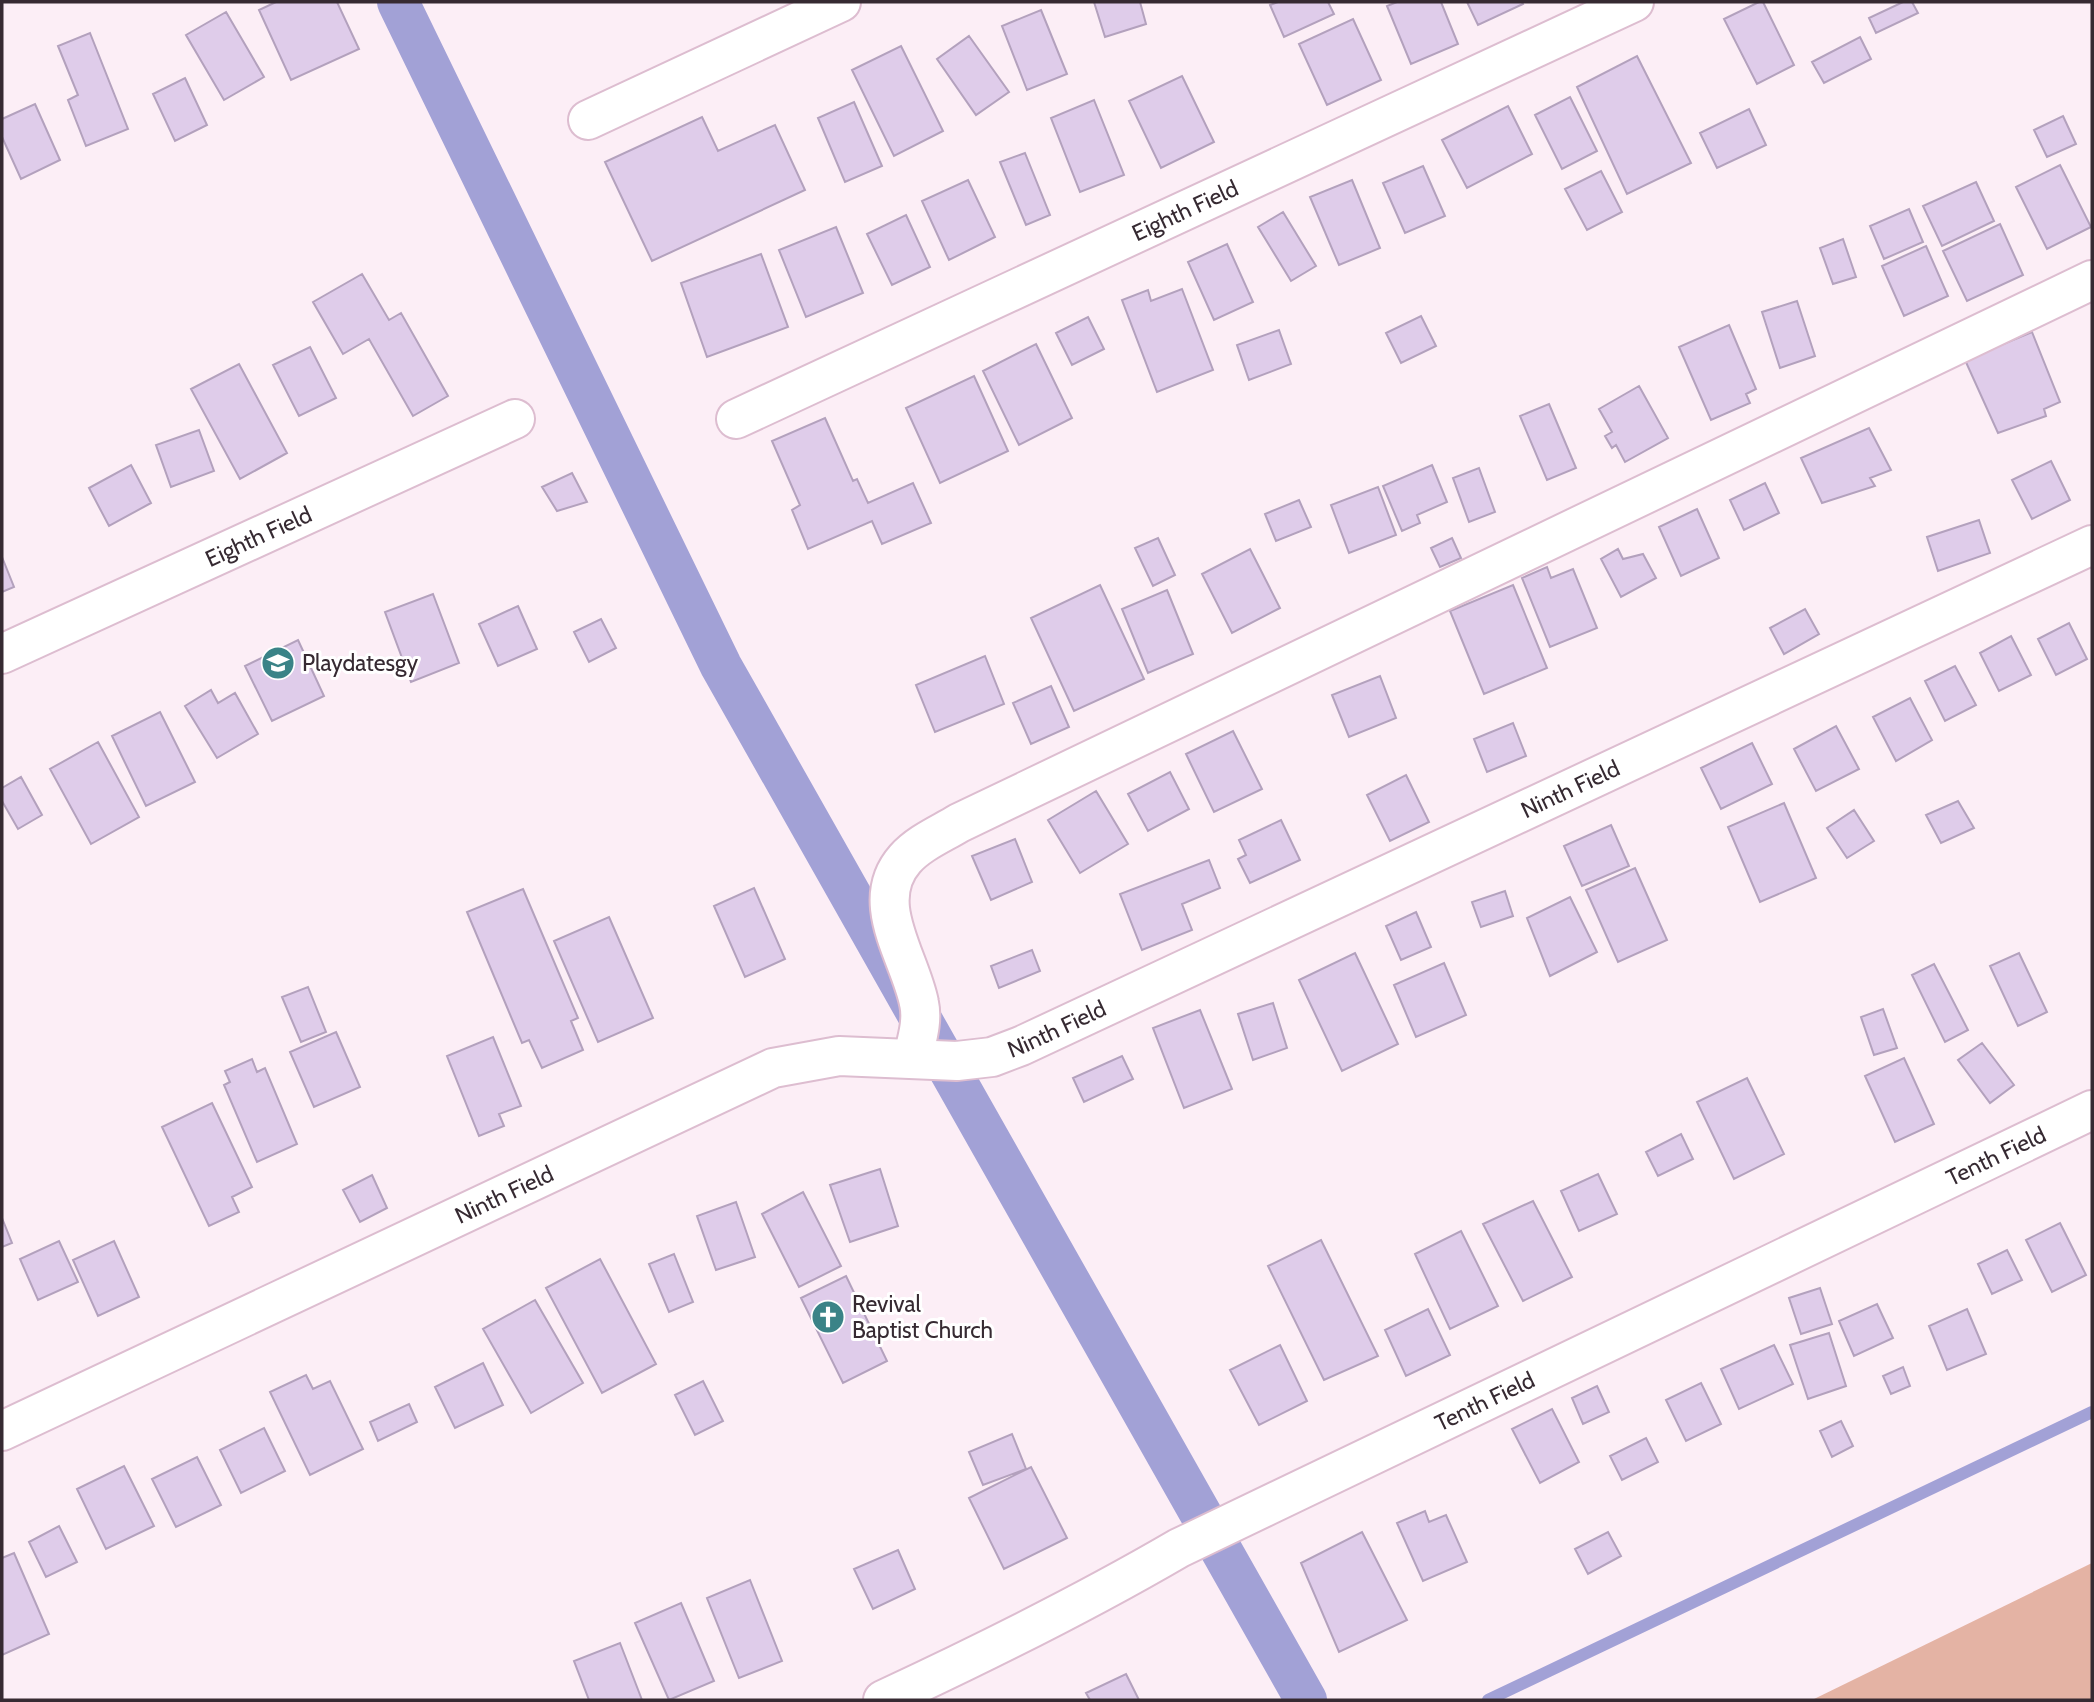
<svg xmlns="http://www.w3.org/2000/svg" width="2094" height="1702" font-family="Cabin,sans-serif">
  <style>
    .green { fill: #e4b3a4 }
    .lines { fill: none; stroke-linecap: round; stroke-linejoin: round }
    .stream { stroke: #a2a1d6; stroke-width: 12 }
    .canal { stroke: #a2a1d6; stroke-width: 42 }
    .building { fill: #dfccea; stroke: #b3a1bd; stroke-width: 2 }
    .minor-casing { stroke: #ddbdd0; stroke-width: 42 }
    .tertiary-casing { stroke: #ddbdd0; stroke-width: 42 }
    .minor { stroke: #fff; stroke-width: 38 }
    .tertiary { stroke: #fff; stroke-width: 38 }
    .labels { text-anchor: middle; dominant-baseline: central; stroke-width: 6; stroke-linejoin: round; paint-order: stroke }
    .street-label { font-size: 23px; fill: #362a32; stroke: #fff }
    .poi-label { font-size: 23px; fill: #362a32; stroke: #fff; text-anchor: start }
  </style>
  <rect width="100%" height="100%" fill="#fceef6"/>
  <path class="green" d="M2092,1563V1700H1812Z"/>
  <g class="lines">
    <path class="stream" d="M1488,1700L2092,1412"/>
    <path class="canal" d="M398,2L721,666L1306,1700"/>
  </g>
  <path class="building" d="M276,2H337L359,49L291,80L259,10Z
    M1094,2H1140L1146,24L1105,37Z
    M1278,2H1328L1334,14L1284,37L1270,5Z
    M1397,2H1441L1458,44L1411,64L1387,6Z
    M1467,2H1522L1523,4L1478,25Z
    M1759,2H1763L1794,65L1757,84L1724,19Z
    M1903,2H1912L1918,13L1876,33L1869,18Z
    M1041,10L1067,74L1027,90L1002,26Z
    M226,12L264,77L224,100L186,35Z
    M1353,19L1381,80L1327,105L1299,44Z
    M90,33L128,129L86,146L68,100L78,95L58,46Z
    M969,36L1009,92L976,115L937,59Z
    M1860,37L1871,59L1824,83L1812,62Z
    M901,46L943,131L894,156L852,70Z
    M1637,56L1691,163L1627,194L1577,87Z
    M1182,76L1214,142L1161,168L1129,101Z
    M185,78L207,125L175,141L153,94Z
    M1570,97L1597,151L1562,169L1535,115Z
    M1094,100L1124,175L1080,192L1051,118Z
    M854,102L882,166L845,182L818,118Z
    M35,104L60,160L21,179L2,137V119Z
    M1508,106L1532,154L1467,188L1442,140Z
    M1749,109L1766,145L1717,168L1700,133Z
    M2063,116L2076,144L2047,157L2034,130Z
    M702,117L718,151L775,125L805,190L652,261L605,162Z
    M1025,153L1050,215L1026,225L1000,162Z
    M2060,165L2091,227L2047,249L2016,187Z
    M1423,166L1445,216L1405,233L1383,183Z
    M1601,171L1622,212L1587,230L1565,189Z
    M968,180L995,237L949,260L922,201Z
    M1352,180L1380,248L1339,265L1310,197Z
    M1976,182L1994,221L1942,246L1923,206Z
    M1909,209L1923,242L1884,259L1870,226Z
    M1283,212L1316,266L1291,281L1258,227Z
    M906,215L930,267L892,285L867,234Z
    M2000,224L2023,275L1967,301L1943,251Z
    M836,227L863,293L806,317L779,250Z
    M1843,239L1856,277L1833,284L1820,248Z
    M1227,244L1253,302L1214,320L1188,262Z
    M1926,246L1948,296L1904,316L1882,266Z
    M761,254L788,327L707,357L681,283Z
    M362,274L389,320L401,313L448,396L413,416L369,339L343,354L313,302Z
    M1182,289L1213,370L1157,392L1122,300L1148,290L1151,301Z
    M1797,301L1815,356L1780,368L1762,312Z
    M1421,316L1436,346L1401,363L1386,333Z
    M1088,317L1104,349L1072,365L1056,333Z
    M1729,325L1756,389L1746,394L1750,403L1711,420L1679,347Z
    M1279,330L1291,364L1249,380L1237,345Z
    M2032,332L2060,402L2044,409L2046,416L1998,433L1965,360Z
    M1036,344L1072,418L1019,445L983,371Z
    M310,347L336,398L299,416L273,365Z
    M239,364L287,453L240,479L191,389Z
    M974,376L1008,451L940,483L906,408Z
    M1639,386L1668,438L1625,462L1616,445L1612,448L1605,436L1612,432L1599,409Z
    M1549,404L1576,468L1547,480L1520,416Z
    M825,418L853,481L857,479L868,503L913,483L931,523L882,544L872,521L808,549L792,510L800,505L772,441Z
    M1869,428L1891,470L1870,478L1875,486L1822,503L1801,458Z
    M199,430L214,471L171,487L156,445Z
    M2051,461L2070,500L2032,519L2012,480Z
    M131,465L151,503L109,526L89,488Z
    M1432,465L1447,502L1417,515L1420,523L1402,531L1383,486Z
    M1479,468L1495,512L1469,522L1453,478Z
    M572,473L587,502L557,511L542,487Z
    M1765,483L1779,513L1744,530L1730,500Z
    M1378,487L1396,535L1349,553L1331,505Z
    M1299,500L1311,527L1276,541L1265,514Z
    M1697,509L1719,558L1681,576L1659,527Z
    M1979,520L1990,553L1938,571L1927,537Z
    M1158,538L1175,575L1153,586L1135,548Z
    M1452,538L1461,558L1440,567L1431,548Z
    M1250,549L1280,608L1232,633L1202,574Z
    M1618,549L1623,559L1643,554L1656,578L1621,597L1601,559Z
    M2,557L14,587L2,592Z
    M1547,567L1551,578L1573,569L1597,628L1550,647L1522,578Z
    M1100,585L1144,679L1074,711L1031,618Z
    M1513,585L1547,668L1484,694L1450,611Z
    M1167,590L1193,654L1148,673L1122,609Z
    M433,594L459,663L411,682L385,612Z
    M518,606L537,649L498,666L479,624Z
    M1805,609L1819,634L1784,654L1770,628Z
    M601,619L616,648L589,662L574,632Z
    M2069,623L2087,659L2056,675L2038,639Z
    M2011,636L2031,675L1999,691L1980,653Z
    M298,640L324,696L272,721L245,666Z
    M985,656L1004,704L935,732L916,685Z
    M1955,666L1976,705L1945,721L1925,681Z
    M1380,676L1396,718L1349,737L1332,695Z
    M1051,686L1069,727L1031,744L1013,703Z
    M211,690L218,703L235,693L258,734L217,758L185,706Z
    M1910,698L1932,740L1896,761L1873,717Z
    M160,712L195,782L146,806L112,736Z
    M1513,723L1526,756L1487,772L1474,739Z
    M1836,726L1859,769L1816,791L1794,749Z
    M1233,731L1262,789L1214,812L1186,754Z
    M98,742L139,817L91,844L50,769Z
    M1752,743L1772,784L1721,809L1701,768Z
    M1170,772L1189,809L1148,831L1128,794Z
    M1406,775L1429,822L1390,841L1367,795Z
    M21,777L42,815L18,829L2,801V788Z
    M1096,791L1128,844L1080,873L1048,820Z
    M1958,801L1974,828L1941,843L1926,815Z
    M1784,803L1816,878L1760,902L1728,827Z
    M1854,810L1874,841L1847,858L1827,828Z
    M1281,820L1300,860L1250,883L1238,859L1246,855L1239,840Z
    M1611,825L1629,866L1582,886L1564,846Z
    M1015,839L1032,882L991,900L972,856Z
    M1209,860L1220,888L1182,904L1192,930L1142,950L1120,894Z
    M1635,868L1667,940L1618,962L1586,890Z
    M754,888L785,959L745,977L714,906Z
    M523,889L578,1018L571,1021L583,1050L542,1068L529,1040L522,1043L467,912Z
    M1505,891L1513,916L1481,927L1472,902Z
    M1570,897L1597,952L1550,976L1527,918Z
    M1416,912L1431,947L1401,960L1386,926Z
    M609,917L653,1018L598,1042L554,941Z
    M1032,950L1040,971L999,988L991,966Z
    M1355,953L1398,1044L1342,1071L1299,980Z
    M2019,953L2047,1012L2018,1026L1990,966Z
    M1444,963L1466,1015L1416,1037L1394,985Z
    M1934,964L1968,1030L1945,1042L1912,975Z
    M308,987L326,1032L301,1042L282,997Z
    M1273,1003L1287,1048L1253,1060L1238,1014Z
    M1883,1009L1897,1048L1874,1055L1861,1017Z
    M1200,1010L1232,1089L1184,1108L1153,1028Z
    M336,1032L360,1087L314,1107L290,1052Z
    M493,1037L521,1106L499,1114L504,1126L479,1136L447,1056Z
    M1982,1043L2014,1085L1990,1103L1958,1060Z
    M1122,1056L1133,1079L1084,1102L1073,1078Z
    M1904,1058L1934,1124L1895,1142L1865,1076Z
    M252,1059L257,1072L265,1068L297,1144L257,1162L224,1085L230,1082L225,1071Z
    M1747,1078L1784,1154L1734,1179L1697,1102Z
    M212,1103L252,1187L232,1197L239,1212L209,1226L162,1127Z
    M1681,1134L1693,1159L1658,1176L1646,1152Z
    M880,1169L898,1226L850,1242L830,1185Z
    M1598,1174L1617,1214L1579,1231L1561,1191Z
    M372,1175L387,1208L360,1222L343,1190Z
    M803,1192L841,1266L799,1287L762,1214Z
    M1533,1201L1572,1277L1523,1301L1483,1224Z
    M736,1202L755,1257L716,1270L697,1216Z
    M2,1218L12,1243L2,1247Z
    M2060,1223L2086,1275L2052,1292L2026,1240Z
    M1461,1231L1498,1306L1450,1329L1415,1254Z
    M1321,1240L1378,1356L1324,1380L1268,1266Z
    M59,1241L78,1282L38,1300L20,1259Z
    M114,1241L139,1297L98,1316L73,1260Z
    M2007,1250L2022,1280L1992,1294L1978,1264Z
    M674,1254L693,1302L669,1312L649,1264Z
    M600,1259L656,1364L602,1393L546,1288Z
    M846,1276L887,1361L843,1383L801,1298Z
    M1820,1288L1832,1324L1801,1334L1789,1298Z
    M535,1300L583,1383L531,1413L483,1329Z
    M1877,1304L1893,1338L1854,1356L1839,1321Z
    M1428,1309L1450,1355L1406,1376L1385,1330Z
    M1967,1309L1986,1354L1947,1370L1929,1326Z
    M1829,1333L1846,1386L1808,1399L1790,1345Z
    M1280,1345L1307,1401L1259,1425L1230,1370Z
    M1774,1345L1793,1384L1739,1409L1721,1369Z
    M483,1363L503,1405L455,1428L435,1387Z
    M1903,1367L1910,1386L1891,1394L1883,1376Z
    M306,1375L313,1389L330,1381L363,1449L310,1475L270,1392Z
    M703,1381L723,1421L695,1435L675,1395Z
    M1701,1383L1721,1424L1686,1441L1666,1400Z
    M1597,1386L1609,1412L1583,1424L1572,1398Z
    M409,1404L417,1422L378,1441L370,1422Z
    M1552,1409L1579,1462L1540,1483L1512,1429Z
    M1841,1421L1853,1446L1832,1457L1820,1431Z
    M264,1428L285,1471L241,1493L220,1450Z
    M1012,1434L1026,1469L983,1485L969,1452Z
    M1646,1438L1658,1462L1622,1480L1610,1456Z
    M197,1457L221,1505L176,1527L152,1479Z
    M124,1466L154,1526L106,1549L77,1489Z
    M1031,1467L1067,1538L1004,1569L969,1498Z
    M1425,1511L1429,1522L1446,1515L1467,1562L1423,1581L1397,1523Z
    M59,1526L77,1562L46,1577L29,1542Z
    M1362,1532L1407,1620L1339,1652L1301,1563Z
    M1608,1532L1621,1556L1588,1574L1575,1549Z
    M898,1550L915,1589L873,1609L854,1569Z
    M14,1553L49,1634L2,1655V1558Z
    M750,1580L782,1661L739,1678L707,1598Z
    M681,1603L714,1681L669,1700L635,1623Z
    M620,1643L642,1700H589L574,1661Z
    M1126,1674L1139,1700H1090L1086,1693Z"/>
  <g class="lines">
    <defs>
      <g id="minor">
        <path d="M588,120L841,2"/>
        <path id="s1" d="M736,419L1634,2"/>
        <path id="s2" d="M2,654L515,419"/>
        <path d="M913,1057C917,1039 923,1021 919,1003C910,957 867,902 905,859C919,843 941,834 959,823L2092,280"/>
        <path id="s3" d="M883,1700C984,1653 1083,1604 1179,1548L2092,1110"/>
      </g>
      <g id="tertiary">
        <path id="s4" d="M2,1431L773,1068L839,1056L957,1061L992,1057L1021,1046L2092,545"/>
      </g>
    </defs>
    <use href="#minor" class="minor-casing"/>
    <use href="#tertiary" class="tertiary-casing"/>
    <use href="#minor" class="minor"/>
    <use href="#tertiary" class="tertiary"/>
  </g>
  <defs>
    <symbol id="school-disc" viewBox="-11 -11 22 22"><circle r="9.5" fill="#3a8387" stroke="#fff"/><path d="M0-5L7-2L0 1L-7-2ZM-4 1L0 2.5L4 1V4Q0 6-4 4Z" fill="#fff"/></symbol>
    <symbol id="church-disc" viewBox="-11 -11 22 22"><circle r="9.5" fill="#3a8387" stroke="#fff"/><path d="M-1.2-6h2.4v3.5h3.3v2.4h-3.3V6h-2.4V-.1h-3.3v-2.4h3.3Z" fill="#fff"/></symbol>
  </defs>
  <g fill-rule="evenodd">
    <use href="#school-disc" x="259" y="644" width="38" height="38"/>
    <use href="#church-disc" x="809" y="1298" width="38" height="38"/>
  </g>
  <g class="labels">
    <g class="street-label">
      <text stroke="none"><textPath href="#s1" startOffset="495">Eighth Field</textPath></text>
      <text stroke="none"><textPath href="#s2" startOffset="282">Eighth Field</textPath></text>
      <text stroke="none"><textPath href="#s4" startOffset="1710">Ninth Field</textPath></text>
      <text stroke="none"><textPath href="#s4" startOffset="1143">Ninth Field</textPath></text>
      <text stroke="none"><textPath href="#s3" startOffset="1239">Tenth Field</textPath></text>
      <text stroke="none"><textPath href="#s4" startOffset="555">Ninth Field</textPath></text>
      <text stroke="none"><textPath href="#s3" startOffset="672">Tenth Field</textPath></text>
    </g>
    <g class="poi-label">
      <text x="302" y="663">Playdatesgy</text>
      <text x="852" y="1304">Revival<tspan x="852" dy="26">Baptist Church</tspan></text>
    </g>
  </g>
  <rect width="2094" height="1702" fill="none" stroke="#362a32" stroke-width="7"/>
</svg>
